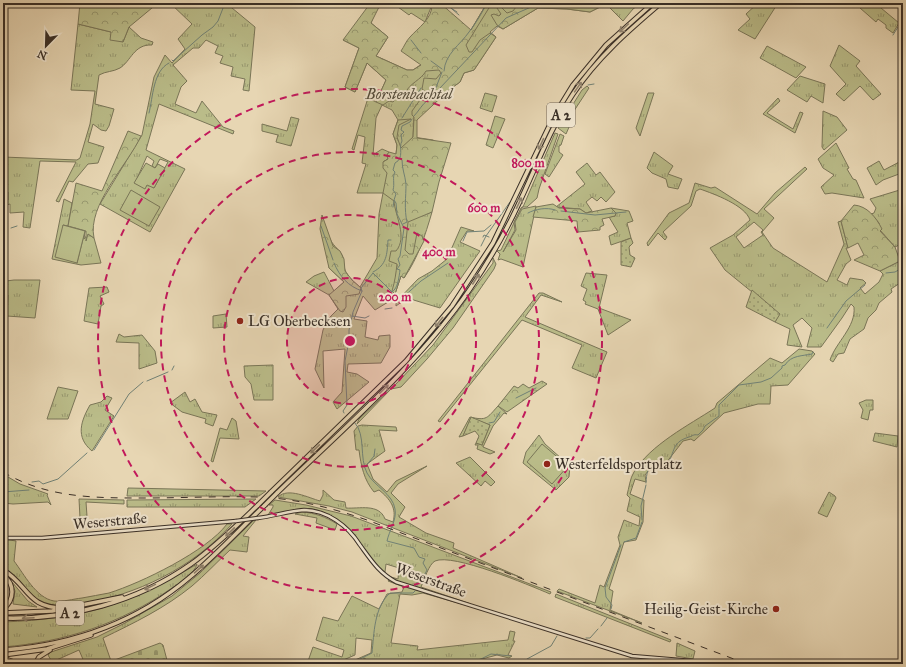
<svg xmlns="http://www.w3.org/2000/svg" width="906" height="667" font-family="'IM FELL Great Primer',serif">
  <style>
    .grass { fill: url(#grass-tufts); stroke: #7a7658; fill-rule: evenodd }
    .forest { fill: url(#forest-crowns); stroke: #7a7658 }
    .cemetery { fill: url(#cemetery-stones); stroke: #7a7658 }
    .garden { fill: url(#garden-dots); stroke: #7a7658 }
    .pitch { fill: #babc89; stroke: #7a7658 }
    .lines { fill: none; stroke-linecap: round; stroke-linejoin: round }
    .stream { stroke: #718277; stroke-width: 1 }
    .secondary-casing { stroke: #392f27; stroke-width: 4.5 }
    .highway-casing { stroke: #392f27; stroke-width: 5.5 }
    .secondary { stroke: #efe4ce; stroke-width: 2.5 }
    .highway { stroke: #e7d6b3; stroke-width: 3.5 }
    .rail { stroke: #392f27; stroke-width: 1; stroke-dasharray: 7 7; stroke-linecap: butt }
    .secondary-bridge-casing { stroke: #392f27; stroke-width: 4.5; stroke-linecap: butt }
    .highway-bridge-casing { stroke: #392f27; stroke-width: 5.5; stroke-linecap: butt }
    .secondary-bridge { stroke: #efe4ce; stroke-width: 2.5 }
    .highway-bridge { stroke: #e7d6b3; stroke-width: 3.5 }
    .oneway { stroke: #90826d }
    .ring { fill: none; stroke: #c2185b; stroke-width: 2; stroke-dasharray: 7 5 }
    .poi-dot { fill: #8f2418; stroke: #efe4ce; stroke-width: 1.5 }
    .labels { text-anchor: middle; dominant-baseline: central; stroke-width: 4; stroke-linejoin: round; paint-order: stroke }
    .shield { fill: #efe4ce; stroke: #706559; stroke-width: 1 }
    .shield-label { font-size: 14px; font-weight: bold; fill: #392f27 }
    .park-label { font-size: 15px; font-style: italic; fill: #534b3b; stroke: #efe4ce }
    .poi-label { font-size: 15px; fill: #392f27; stroke: #efe4ce; text-anchor: start }
    .street-label { font-size: 15px; fill: #392f27; stroke: #efe4ce }
    .centre { fill: #c2185b; stroke: #efe4ce; stroke-width: 2 }
    .ring-label { font-size: 12px; text-anchor: middle; font-weight: bold; fill: #c2185b; stroke: #efe4ce; stroke-width: 4; stroke-linejoin: round; paint-order: stroke }
  </style>
  <defs>
    <pattern id="grass-tufts" width="24" height="20" patternUnits="userSpaceOnUse"><rect width="24" height="20" fill="#babc89"/><path d="M3 7l-1-3M5 7V3M7 7l1-3M15 17l-1-3M17 17v-4M19 17l1-3" fill="none" stroke="#989970"/></pattern>
    <pattern id="forest-crowns" width="20" height="18" patternUnits="userSpaceOnUse"><rect width="20" height="18" fill="#babc89"/><path d="M2 6a3 3 0 1 1 6 0M12 15a3 3 0 1 1 6 0" fill="none" stroke="#989970"/></pattern>
    <pattern id="cemetery-stones" width="16" height="16" patternUnits="userSpaceOnUse"><rect width="16" height="16" fill="#babc89"/><path d="M2 7V4a2 2 0 0 1 4 0v3zM10 15v-3a2 2 0 0 1 4 0v3z" fill="#989970"/></pattern>
    <pattern id="garden-dots" width="8" height="8" patternUnits="userSpaceOnUse"><rect width="8" height="8" fill="#babc89"/><path d="M2 2h.1M6 6h.1" fill="none" stroke="#989970" stroke-width="1.8" stroke-linecap="round"/></pattern>
  </defs>
  <rect width="100%" height="100%" fill="#e7d6b3"/>
  <filter id="stains"><feTurbulence type="fractalNoise" baseFrequency=".005" numOctaves="4"/><feColorMatrix values="0 0 0 0 .2 0 0 0 0 .09 0 0 0 0 .02 0 0 0 .5 -.17"/></filter>
  <radialGradient id="worn" r=".72"><stop offset=".6" stop-color="#630" stop-opacity="0"/><stop offset="1" stop-color="#630" stop-opacity=".3"/></radialGradient>
  <path class="grass" d="M170,3H226L255,27L249,91L243,90L245,79L231,76L233,67L220,63L223,56L215,53L218,46L206,40L199,48H193L173,65L187,81L181,87L175,104L196,113L202,101L223,127L234,131L233,134L159,104L146,150L185,169L150,232L100,204L142,135L154,77L165,55L172,63L185,49L178,39L192,24ZM147,156L154,161L152,166L155,168L160,159L168,162L154,188L147,184L145,188L135,183Z
    M401,3H430L432,5L425,22L411,13L409,15L398,7Z
    M487,3H641L633,9L623,21L606,4L590,12L567,9L538,8L503,29L497,26L490,32L496,37L474,70L464,73L460,82L449,90L426,111L414,117L413,137L433,140L436,142L426,214L432,212C425,236 418,258 404,278L401,276L395,294L398,296L375,310L363,296L354,319L367,321L365,337L378,340L379,336L390,335V347L381,363L348,364L347,372L357,374L369,382L337,409L333,402L342,392L345,349L323,351L324,388L315,369L323,330L329,318L338,309L329,295L306,282L314,276L324,272L334,291L344,282L329,268V237C333,246 337,247 342,255C344,260 343,265 345,270C348,277 355,283 360,287L377,258L379,214L383,193H357L366,164L362,163L365,137L358,135L354,150L352,149L368,98L376,102L386,80L367,63L355,92L345,87L359,48L343,40L375,12L371,23L388,37L376,56L407,70H413L471,30ZM382,105L392,110L398,120L393,134L397,145L396,154L383,162L388,159L387,155L389,152L382,149L373,155L376,118Z
    M758,3H778L755,39L738,30L750,19L746,14Z
    M864,3H875L899,23L893,33L886,28V25L878,19L876,22L860,8Z
    M78,24L111,32L123,42L129,27L141,38L153,42L152,45C134,44 131,61 120,68C113,72 106,71 99,75L95,104L114,109L109,126L106,131L101,130L93,124L88,142L104,147L98,163L88,164L73,182L69,181L59,202L56,201L76,162L40,161L30,228L23,227L24,212L10,213V204L3,206V201L8,200V192L3,193V187L7,186L6,160L3,159V157L77,160L80,158L90,124L95,91L71,90Z
    M839,45L860,61L856,66L881,94L873,100L860,86L844,101L836,94L846,84L830,66Z
    M767,46L806,67L796,78L760,58Z
    M800,76L825,84L823,103L811,96L807,102L787,90Z
    M587,86L589,88L570,117L573,118L566,134L558,128L582,90Z
    M485,93L497,96L492,112L480,108Z
    M648,93H654L640,136L636,128Z
    M778,98L780,101L767,113L793,129L800,112L803,113L795,133L763,114Z
    M823,111L837,117L847,130L824,150L822,147Z
    M495,116L505,119L493,148L486,145Z
    M291,117L299,119L291,146L276,142L278,135L262,131V124L287,131Z
    M555,133L558,134L539,189L537,198L527,207H522L514,222L515,230L503,252L516,230L515,222L522,209L536,206L523,267L501,259L498,260L500,254L497,251L501,250L521,208L523,207Z
    M560,134L564,136L561,145L559,146V152L563,155L549,177L545,174Z
    M836,143L849,168L847,169L853,179L856,180L864,198L832,193L825,194L821,187L834,175L823,168L818,159Z
    M654,152L673,166L668,174L682,179L678,189L668,187L666,179L652,173L647,168Z
    M903,160V182L899,174L883,180L876,185L867,168L879,161L884,170Z
    M587,163L596,175L600,172L615,192L606,202L601,197L597,201L592,197L586,202L592,211L586,213L580,209L556,207L585,184L576,172Z
    M805,167L807,169L764,209L774,218L762,232L773,248L827,282L844,244L838,222L841,221L848,248H846L851,260L846,264L837,280L847,285L850,278L863,280L866,283L860,288L865,294L879,282L883,274L880,271L900,261L903,262V281L891,289L892,292L879,303L876,310L868,318L864,329L850,339L844,353L838,354L833,362L830,360C836,342 856,327 854,307L851,304L842,318L821,347H807L812,328L802,318L793,325L802,347L787,345L790,329L775,322L779,314L725,270L710,248L733,235L750,220C745,205 714,194 700,189L696,191L691,206L663,232L667,237L665,240L658,233L648,246L647,243L669,213L689,203L695,183L711,188L715,187L757,214L775,193ZM754,222L763,230L761,232L763,235L744,248L736,237Z
    M903,189V243L895,247L880,230L879,223L871,214L874,213L876,208L870,199Z
    M64,199L72,203L68,226L63,225L77,263L85,231L84,239L88,234L94,238L101,263L81,265L52,259Z
    M611,208L629,211L633,221L627,223L631,238L611,245L609,236L618,232L609,217L615,216L616,213Z
    M461,227L474,231H467L460,242L480,251L440,308L407,298L396,306V302L418,279L432,271L447,259Z
    M493,258L496,264L494,269L453,328L427,359L401,387L391,389L357,424L359,419L396,384L433,345L493,263Z
    M586,273L607,275L599,308L631,320L608,335L598,309L585,304L586,302L583,300L587,289L581,286Z
    M14,280H40L35,318L7,316L8,295L3,294L6,281Z
    M107,287L109,292L100,296L104,304L101,306L98,324L84,321L89,288Z
    M539,293H543L562,302L541,295L525,317L607,352L596,378L572,368L582,345L522,320L440,422L438,421Z
    M226,314L227,327L213,328V316Z
    M119,334L124,337L142,335L155,351L157,363L139,369V343L116,342Z
    M799,349L812,351L815,354L788,385L771,386L770,404H758L724,413L694,441L691,439L683,441L666,463L652,466L645,475L646,482L635,479L630,494L644,500L643,522L636,540L624,542L609,589L613,591L610,610L642,623L557,591L559,589L595,603L600,585L604,587L620,545L618,537L624,520L639,526L640,517L627,511L630,498L627,495C629,488 630,478 634,472C650,445 689,425 715,408L717,403L770,358L782,363Z
    M273,365V400H254L251,384L245,377L244,366Z
    M58,387L78,391L68,419H47Z
    M185,392L190,402L195,399L202,412L217,415L213,426L205,423L206,419L182,412L170,403Z
    M107,396L112,398L105,410L114,416L92,451C75,437 81,421 90,405L101,402Z
    M866,400H873V410H870L868,420L861,418L863,410L859,403Z
    M498,406L507,414L504,413L493,426L483,447L495,452L490,454L477,449L478,445H475L476,443L482,445L490,425L471,418L463,436L459,437L470,417C487,421 487,418 498,406Z
    M232,418L236,421L239,439L220,438L213,462L211,461L220,428L227,430Z
    M362,425L396,427L397,431L379,430L385,451L367,464L373,479L387,492L396,481L427,466L398,484L391,493L405,507L399,517L426,533L454,543L453,548L522,578L352,512L329,506L278,497C288,487 309,498 320,501L323,495V490L334,500L345,502L346,508C359,509 379,503 385,519L393,522C397,508 390,499 379,490L374,492C364,480 361,466 359,450H356L354,431L358,426Z
    M875,433L898,436L897,447L873,441Z
    M539,435L545,444L570,466L569,477L556,490L523,463L526,452Z
    M470,457L495,482L491,486L485,481L481,486L456,463Z
    M3,474L20,484L48,494L47,495L51,505L48,502L13,504L3,503Z
    M128,488L266,491L259,496H127Z
    M829,492L835,496L836,498L827,517L818,513Z
    M79,499L124,500V504L86,502L87,516L80,518Z
    M256,499L245,507H127V500Z
    M275,500L306,505L351,516L551,592L550,594C529,585 453,553 435,561C429,564 424,580 421,587L471,604L472,607L423,593L412,595L400,594L391,643L418,646L417,650L508,640L510,631L515,632L513,641H515L508,655L512,656L509,658L497,655L463,664H366L365,658L355,664V660L371,653L372,640L356,638L355,655L341,661L340,664H307L313,647L342,657L344,650L316,640L323,617L338,621L352,596L379,609L387,594L402,592L404,587L388,581L391,577L398,579L399,568L386,564L385,572L378,569C367,558 359,545 350,532C327,503 300,510 268,515L273,507V505H269Z
    M302,512C315,513 326,517 337,524L335,530L316,523L317,518L295,514Z
    M256,520L243,536L249,537L247,552L230,550C217,562 205,575 192,586C165,608 134,623 103,638L111,661L104,664H85L79,650L52,662L48,655L51,652L97,637L125,623L172,596L200,573L253,521Z
    M227,524H232C194,567 136,596 79,604C70,606 59,608 49,606C28,600 22,577 3,568V539L16,541L14,561C24,574 36,598 54,601C63,602 73,599 82,598C91,596 100,595 109,593C141,583 207,551 227,524Z
    M197,564C195,573 180,583 172,588C120,624 65,642 3,647V622C83,619 129,605 197,564Z
    M12,582L28,601L37,607L13,604L15,591Z
    M556,594L671,640L670,642L555,597Z
    M677,643L695,651L693,659L676,656Z"/>
  <path class="forest" d="M80,3H158L129,27L123,42L110,40L111,32L78,24Z
    M368,3H381L371,23L388,37L376,56L407,70H413L421,65L401,51C404,47 406,41 410,37C418,28 432,19 432,5L430,3H440L471,30L484,8L477,3H492L466,45L469,52H472L480,40L490,33L496,37L474,70L464,73L460,82L449,90L417,120V138L451,143L439,182L432,212L408,222L405,250L409,254H413L417,233L422,236L424,241L404,278L401,276L395,294L392,291C395,281 396,273 397,264L389,261L391,251H396C408,237 395,216 394,201L383,193L387,173L383,168V162L388,159L387,155L389,152L396,154L397,145L393,134L398,120L411,119L399,125L397,137L401,148L413,137L414,117L412,115V111L420,100V98L426,92L422,89L424,78L436,79L441,73L439,70L426,71C421,80 410,83 406,92L396,90V99L393,102L389,101L383,105L376,102L386,80L367,63L355,92L345,87L359,48L343,40L369,5Z
    M535,3H608L590,12L567,9L538,8L503,29L497,25L491,15L494,14L499,16L501,14L495,5L498,4L507,13L513,11L516,7L523,8L526,4Z
    M128,131L141,136C127,166 87,205 94,238L88,234L86,241V231L68,226L76,183L102,191Z
    M553,204L559,208L580,209L586,213L611,208L616,213L615,216L602,219L604,225L600,227V230L578,232L577,221L533,217L536,207Z
    M854,205C867,206 876,217 882,229L880,231L895,247L900,261L880,271L854,260L864,255L858,243L848,248L841,221Z
    M322,215L333,246L340,251L344,259L345,271L352,280L361,288L359,294L346,296V307L343,312L340,311L329,295L344,282L329,268L320,229Z
    M542,381L547,384L507,412L498,406L514,386L518,388L523,384L529,388Z"/>
  <path class="cemetery" d="M160,643L163,645L168,664H104Z"/>
  <path class="garden" d="M631,238L633,243L629,247L630,255L635,258L631,267L621,265V242Z
    M752,290L780,314L775,322L746,307Z
    M471,417L490,425L482,445L476,443L479,436L475,431L463,436Z"/>
  <path class="pitch" d="M146,163L155,168L158,164L165,168L154,188L147,185L145,189L134,183Z
    M131,190L160,207L149,226L120,210Z
    M63,225L85,231L77,263L55,257Z
    M542,444L568,466L552,484L527,462Z"/>
  <g class="lines">
    <path class="stream" d="M445,3L459,15
      M451,8L457,12
      M893,35L903,19
      M411,40L421,53
      M172,60L173,61L202,35L213,27L218,21L225,3
      M431,61L442,69
      M444,71C445,54 460,45 469,32C476,23 482,13 487,3
      M588,85L594,84
      M440,88L506,18L531,7L548,4L583,3
      M435,90L442,72
      M149,113C153,97 153,71 169,63
      M414,116C419,111 422,104 428,100V95L436,90
      M402,118L421,88
      M402,160C402,169 405,175 406,184C406,197 404,209 407,222L403,224
      M393,207L394,201
      M561,211L595,215L626,212
      M528,213C535,209 547,207 555,210
      M321,226L333,260
      M11,228L17,226
      M483,237L484,235L489,237
      M463,241L467,232L484,231L491,225
      M481,246L486,236L510,202
      M334,263C340,277 348,286 362,291
      M373,272C387,265 387,254 388,240H391
      M886,273L895,272L902,268
      M400,300L421,281L448,263
      M385,309L392,308
      M352,316L365,318L369,316
      M827,328L846,301L865,285
      M172,370L174,366
      M147,381L168,372
      M516,398L536,388
      M719,408V405L739,385L761,382L771,378L782,368V366L785,365C791,355 803,356 812,354L813,352
      M344,413L343,411L347,405L345,361L349,341V330L353,312L362,291L361,288L373,273L392,292C398,288 399,277 400,270L397,269L400,265L398,259L400,256L404,228L397,214L396,203L394,200L396,194L393,190C395,184 392,177 395,172L393,170L395,163C405,158 398,147 402,141L401,135L404,132L401,130L402,126L410,122L412,119
      M355,423C366,435 359,458 367,473C374,486 393,494 395,509C397,520 389,531 387,541L414,548L419,557L425,559L423,563L427,570L422,580L417,581V586
      M489,423L494,422L500,412
      M94,450L129,394L143,382
      M669,462C675,449 673,442 689,437C693,436 693,434 698,435L703,430L705,426L719,416V409
      M365,467L374,456L375,449
      M32,482L39,481L43,484L58,479L87,453
      M646,483C647,461 652,470 668,464
      M3,492L29,490
      M642,520L641,506L646,485
      M624,542L636,538L642,522
      M611,609L612,605L606,597L605,588L621,545
      M601,626L607,618
      M586,638H590L598,629
      M527,659L551,646L557,636
      M356,664V661L372,653C374,634 374,607 390,593H413L415,591
      M460,664L481,659L491,654L511,656"/>
    <defs>
      <path id="secondary" d="M258,518C274,516 289,511 304,510C327,510 348,526 360,545C371,560 379,573 396,582L632,656L692,661L705,664
        M3,538H42L236,521
        M899,664L903,655"/>
      <path id="highway" d="M271,492L406,361L452,306L493,243L554,116L573,85L606,45L653,3
        M277,493C343,429 418,365 470,289C489,261 506,232 520,201C537,165 551,127 573,94C597,58 628,31 661,3
        M3,570C29,585 26,608 64,608
        M3,575C15,584 15,600 3,609
        M3,613L52,611L122,597
        M3,618C69,620 137,602 191,564C215,547 236,526 258,505
        M3,650C72,645 137,622 190,577C216,555 240,529 265,505
        M3,655L47,649L91,635
        M3,658L19,664
        M35,664L39,657L50,650"/>
    </defs>
    <use href="#secondary" class="secondary-casing"/>
    <use href="#highway" class="highway-casing"/>
    <use href="#secondary" class="secondary"/>
    <use href="#highway" class="highway"/>
    <path class="rail" d="M3,472C47,498 94,498 144,498C182,498 219,496 257,497C294,498 332,508 367,520L747,664"/>
    <defs>
      <path id="secondary-bridge" d="M236,521L258,518"/>
      <path id="highway-bridge" d="M258,505L271,492
        M265,505L277,493"/>
    </defs>
    <use href="#secondary-bridge" class="secondary-bridge-casing"/>
    <use href="#highway-bridge" class="highway-bridge-casing"/>
    <use href="#secondary-bridge" class="secondary-bridge"/>
    <use href="#highway-bridge" class="highway-bridge"/>
  </g>
  <defs><path id="oneway-shaft" d="M-6 0H5M1.5-3L5.5 0L1.5 3" fill="none" stroke-width="1.6" stroke-linecap="round" stroke-linejoin="round"/></defs>
  <g class="oneway">
    <use href="#oneway-shaft" transform="translate(624 28) rotate(138)"/>
    <use href="#oneway-shaft" transform="translate(578 87) rotate(-55)"/>
    <use href="#oneway-shaft" transform="translate(541 144) rotate(115)"/>
    <use href="#oneway-shaft" transform="translate(519 203) rotate(-65)"/>
    <use href="#oneway-shaft" transform="translate(476 279) rotate(-57)"/>
    <use href="#oneway-shaft" transform="translate(439 322) rotate(128)"/>
    <use href="#oneway-shaft" transform="translate(384 389) rotate(-44)"/>
    <use href="#oneway-shaft" transform="translate(315 449) rotate(136)"/>
    <use href="#oneway-shaft" transform="translate(230 532) rotate(136)"/>
    <use href="#oneway-shaft" transform="translate(199 569) rotate(-41)"/>
    <use href="#oneway-shaft" transform="translate(150 587) rotate(154)"/>
    <use href="#oneway-shaft" transform="translate(28 618) rotate(177)"/>
  </g>
  <circle cx="350" cy="341" r="63" fill="#c2185b" fill-opacity=".12"/>
  <g class="ring">
    <circle cx="350" cy="341" r="63"/>
    <circle cx="350" cy="341" r="126"/>
    <circle cx="350" cy="341" r="189"/>
    <circle cx="350" cy="341" r="252"/>
  </g>
  <g class="poi-dot">
    <circle cx="240" cy="321" r="4"/>
    <circle cx="547" cy="464" r="4"/>
    <circle cx="776" cy="609" r="4"/>
  </g>
  <g class="labels">
    <g class="shield">
      <rect x="547" y="103" width="28" height="24" rx="3"/>
      <rect x="56" y="601" width="28" height="24" rx="3"/>
    </g>
    <g class="shield-label">
      <text x="561" y="115">A 2</text>
      <text x="70" y="613">A 2</text>
    </g>
    <g class="park-label">
      <text x="409" y="94">Borstenbachtal</text>
    </g>
    <g class="poi-label">
      <text x="248" y="321">LG Oberbecksen</text>
      <text x="555" y="464">Westerfeldsportplatz</text>
      <text x="768" y="609" text-anchor="end">Heilig-Geist-Kirche</text>
    </g>
    <g class="street-label">
      <text transform="translate(110 521) rotate(-5)">Weserstraße</text>
      <text transform="translate(431 580) rotate(20)">Weserstraße</text>
    </g>
  </g>
  <circle cx="350" cy="341" r="6" class="centre"/>
  <g class="ring-label">
    <text x="528" y="167">800 m</text>
    <text x="484" y="212">600 m</text>
    <text x="439" y="256">400 m</text>
    <text x="395" y="301">200 m</text>
  </g>
  <rect width="906" height="667" fill="none" stroke="#e7d6b3" stroke-width="16"/>
  <rect x="4" y="4" width="898" height="659" fill="none" stroke="#392f27" stroke-width="2"/>
  <rect x="8" y="8" width="890" height="651" fill="none" stroke="#392f27"/>
  <g transform="translate(46 46) rotate(203)" stroke="#efe4ce" stroke-width="3" paint-order="stroke">
  <path d="M0-3L7 15L0 10L-7 15Z" fill="#392f27"/>
  <text y="-6" font-size="11" font-weight="bold" text-anchor="middle" fill="#392f27">N</text>
  </g>
  <rect width="100%" height="100%" filter="url(#stains)"/>
  <rect width="100%" height="100%" fill="url(#worn)"/>
</svg>
